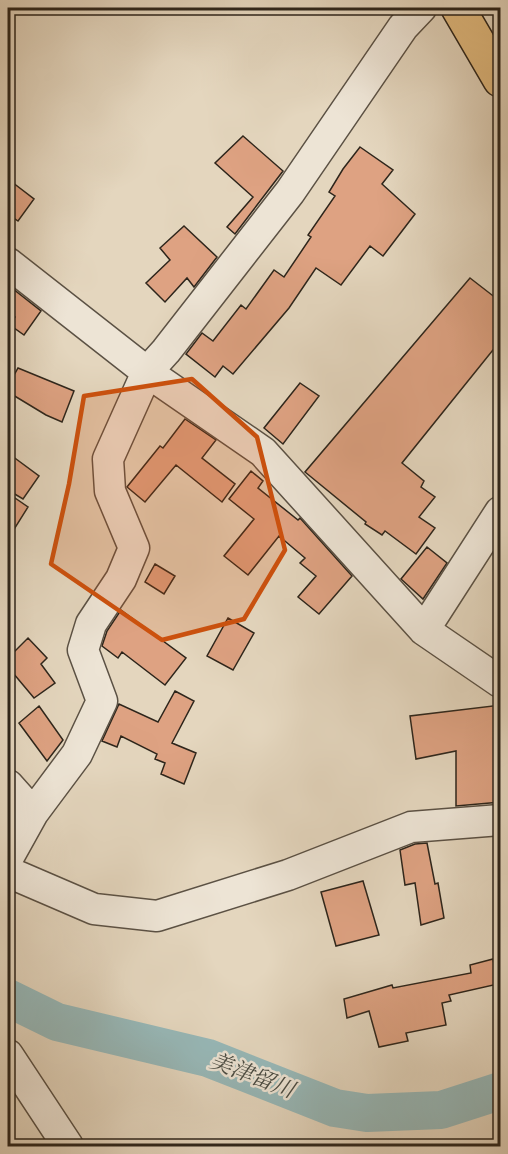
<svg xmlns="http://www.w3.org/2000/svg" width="508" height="1154" font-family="'Libre Bodoni','Noto Serif JP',serif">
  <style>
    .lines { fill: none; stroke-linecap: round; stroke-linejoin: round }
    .river { stroke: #97b8b8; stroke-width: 38 }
    .building { fill: #dea282; stroke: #2d251b; stroke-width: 1.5 }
    .minor-casing { stroke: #5b5144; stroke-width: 33 }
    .highway-casing { stroke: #2d251b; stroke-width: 36 }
    .minor { stroke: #ede4d5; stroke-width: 30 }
    .highway { stroke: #e2bb7f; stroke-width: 33 }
    .marked { fill: #cc510e; fill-opacity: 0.2; stroke: #cc510e; stroke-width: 4.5; stroke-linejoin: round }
    .labels { text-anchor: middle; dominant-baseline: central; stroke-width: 5; stroke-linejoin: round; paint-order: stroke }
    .water-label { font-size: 22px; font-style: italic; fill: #484a42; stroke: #ede4d5 }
  </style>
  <rect width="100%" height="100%" fill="#e4d6be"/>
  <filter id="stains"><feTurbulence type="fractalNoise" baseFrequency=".00333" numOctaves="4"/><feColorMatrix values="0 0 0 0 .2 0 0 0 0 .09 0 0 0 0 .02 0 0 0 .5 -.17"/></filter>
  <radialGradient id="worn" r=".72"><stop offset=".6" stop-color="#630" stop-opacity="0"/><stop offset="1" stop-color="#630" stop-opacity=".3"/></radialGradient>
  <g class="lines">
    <path class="river" d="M8,998L57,1022L208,1058L335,1108L367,1113L441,1110L500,1091"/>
  </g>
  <path class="building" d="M243,136L283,171L235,234L227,227L253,197L215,163Z
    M360,147L393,170L382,184L415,214L383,256L370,246L341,285L316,268L289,308L233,374L223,366L215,377L186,354L202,333L213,341L241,305L246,309L274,270L284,277L311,237L308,235L335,196L329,192L343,169Z
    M8,179L34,199L18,221L8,214Z
    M184,226L217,257L194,287L187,278L165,302L146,283L170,260L160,248Z
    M470,278L501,302V340L402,463L424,481L421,487L435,497L419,517L435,528L416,554L385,531L382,535L365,524L366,522L305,472Z
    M8,285L41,311L24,335L10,325L15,317L13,316L8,323Z
    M18,368L74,391L62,422L46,415L8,392V386Z
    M300,383L319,396L283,444L264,428Z
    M185,419L216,440L202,458L235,484L222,502L176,465L145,502L127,487L160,446L163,448Z
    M8,453L39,476L23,499L8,490Z
    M251,471L263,481L258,488L298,520L300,518L352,576L319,614L298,597L316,576L300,563L305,558L279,536L248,575L224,556L254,519L229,499Z
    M15,498L28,507L8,539V510Z
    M427,547L447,563L423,599L401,579Z
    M155,564L175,576L164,594L145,582Z
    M121,610L186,658L165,685L122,652L118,658L102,646L107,631Z
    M228,618L254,633L233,670L207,656Z
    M28,638L47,658L41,664L55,683L34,698L8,667V658Z
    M175,691L194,701L172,743L196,753L184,784L161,774L165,763L155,759L157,754L121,736L117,747L102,741L119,704L158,722Z
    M501,705V802L456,806V751L416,759L410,716Z
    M39,706L63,740L47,761L19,723Z
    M427,843L435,884L438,883L444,918L421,925L415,883L405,885L400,850L415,844Z
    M363,881L379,935L336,946L321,892Z
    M493,959L498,984L449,995L451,1001L442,1003L446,1025L406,1033L408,1041L379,1047L369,1011L347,1018L344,999L392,985L393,988L471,973L470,965Z"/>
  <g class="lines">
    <defs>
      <path id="minor" d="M8,263L147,372L263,452L424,630L500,682
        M424,630L500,512
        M8,785L33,813
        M8,858L33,813L77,754L102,701L83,650L91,624L121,579L134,548L110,491L108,459L147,372L166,351L290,192L403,27L421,8
        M8,872L94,909L157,916L288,875L411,827L500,820
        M8,1055L68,1146"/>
      <path id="highway" d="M458,8L500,80"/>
    </defs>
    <use href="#minor" class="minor-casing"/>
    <use href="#highway" class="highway-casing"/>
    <use href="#minor" class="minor"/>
    <use href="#highway" class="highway"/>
  </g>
  <path class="marked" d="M192,379L257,437L285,550L244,619L162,640L51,564L69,484L84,396Z"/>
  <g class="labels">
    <g class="water-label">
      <text transform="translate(252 1076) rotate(21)">美津留川</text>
    </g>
  </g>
  <rect width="508" height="1154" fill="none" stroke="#e4d6be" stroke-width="30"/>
  <rect x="9" y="9" width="490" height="1136" fill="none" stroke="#2d251b" stroke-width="3"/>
  <rect x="15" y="15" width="478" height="1124" fill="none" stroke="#2d251b" stroke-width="1.5"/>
  <rect width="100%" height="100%" filter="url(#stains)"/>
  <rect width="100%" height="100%" fill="url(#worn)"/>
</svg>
